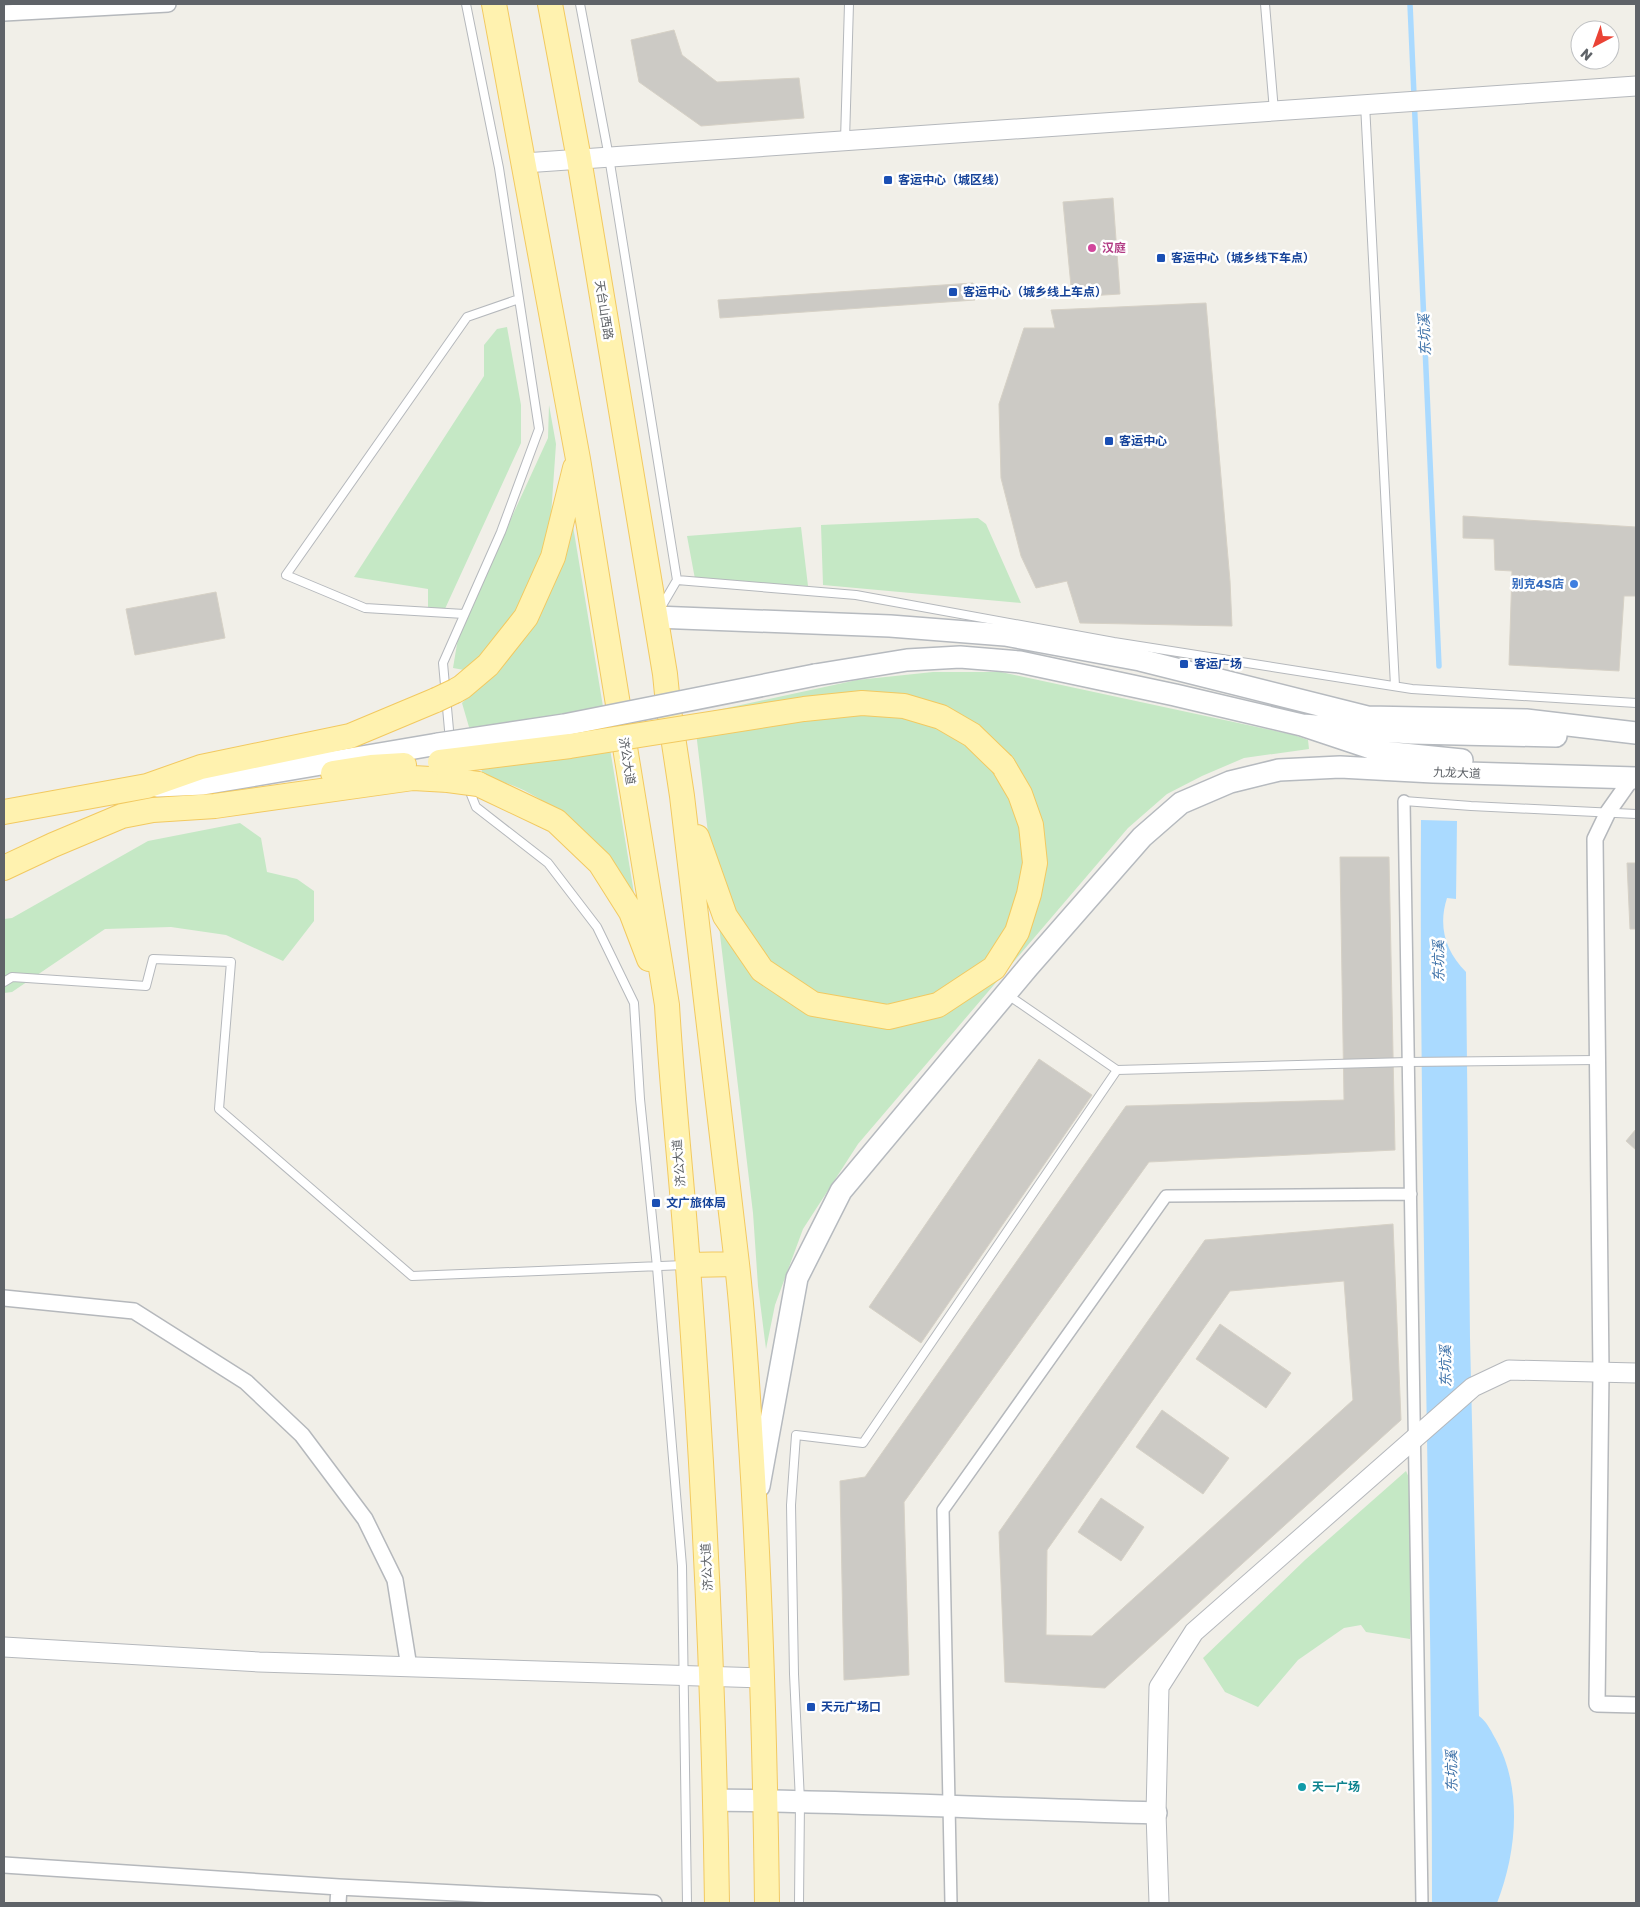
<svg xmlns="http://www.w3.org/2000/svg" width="1640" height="1907" font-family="Rubik,'Noto Sans SC',sans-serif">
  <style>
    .green { fill: #c5e8c5 }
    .water { fill: #aadaff }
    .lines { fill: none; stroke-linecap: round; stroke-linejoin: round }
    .stream { stroke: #aadaff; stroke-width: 5.5 }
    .building { fill: #cccac5; stroke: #d6d1c6; fill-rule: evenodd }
    .service-casing { stroke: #b5b8bc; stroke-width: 10 }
    .pedestrian-casing { stroke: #b5b8bc; stroke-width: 14 }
    .minor-casing { stroke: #b5b8bc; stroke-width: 18 }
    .tertiary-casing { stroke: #b5b8bc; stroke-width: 21 }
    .secondary-casing { stroke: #b6babf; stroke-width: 24 }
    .primary-casing { stroke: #f2c960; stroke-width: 26 }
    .service { stroke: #fff; stroke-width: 8 }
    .pedestrian { stroke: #fff; stroke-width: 11 }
    .minor { stroke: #fff; stroke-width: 15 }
    .tertiary { stroke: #fff; stroke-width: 19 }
    .secondary { stroke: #fff; stroke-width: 21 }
    .primary { stroke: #fff2af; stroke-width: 24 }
    .secondary-bridge-casing { stroke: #b6babf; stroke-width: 24; stroke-linecap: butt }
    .primary-bridge-casing { stroke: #f2c960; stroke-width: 26; stroke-linecap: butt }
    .secondary-bridge { stroke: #fff; stroke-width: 21 }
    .primary-bridge { stroke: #fff2af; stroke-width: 24 }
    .transit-dot { fill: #1a4fb4; stroke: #fff; stroke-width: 2 }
    .hotel-dot { fill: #d1479c; stroke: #fff; stroke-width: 2 }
    .shop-dot { fill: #3f7fe0; stroke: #fff; stroke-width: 2 }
    .culture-dot { fill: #0f9aa8; stroke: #fff; stroke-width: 2 }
    .labels { text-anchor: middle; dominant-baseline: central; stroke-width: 5; stroke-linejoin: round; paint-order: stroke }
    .transit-label { font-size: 12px; font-weight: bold; fill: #164399; stroke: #fff; text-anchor: start }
    .hotel-label { font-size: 12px; font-weight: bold; fill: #b23c85; stroke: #fff; text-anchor: start }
    .street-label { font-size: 12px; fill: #5f6368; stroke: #fff }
    .shop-label { font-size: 12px; font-weight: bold; fill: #366cbe; stroke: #fff; text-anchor: end }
    .culture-label { font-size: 12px; font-weight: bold; fill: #0d838f; stroke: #fff; text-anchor: start }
    .water-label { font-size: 14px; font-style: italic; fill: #4174aa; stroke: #fff }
  </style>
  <rect width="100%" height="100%" fill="#f1efe8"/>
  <path class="green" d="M507,327L521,405V443L444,611L437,617L428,613V589L354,577L484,376V345L497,329Z
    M549,405L556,444L551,516L540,563L528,596L494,646L464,670L453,668L459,632L548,438Z
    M978,518L986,524L1021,603L823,585L821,525Z
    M573,526L634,893C603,855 573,816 529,793C515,785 498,781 483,775L462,703L521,641Z
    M801,527L808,586L695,579L687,536Z
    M933,672H1001L1294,735L1308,740L1309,749L1244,758L1202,776L1167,794L1128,828L858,1144L803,1229L775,1305L766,1349L758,1286L753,1213L694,715L857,680Z
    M240,823L261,838L267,872L297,879L314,891V921L283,961L226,935L171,927L105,929L12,992L4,993V919L12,918L148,841Z
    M1406,1471L1418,1497L1410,1639L1366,1632L1361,1625L1344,1628L1298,1660L1258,1707L1225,1692L1203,1658L1305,1560Z"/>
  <path class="water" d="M1421,820L1457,821L1456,899L1447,898C1438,926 1445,951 1466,972L1470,1338L1479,1716C1487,1722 1490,1729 1495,1738C1523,1787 1517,1852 1497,1903H1432C1432,1542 1419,1181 1421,820Z"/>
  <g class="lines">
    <path class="stream" d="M1410,4L1439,666"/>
  </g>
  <path class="building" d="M674,30L682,55L717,82L799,78L804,118L701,126L639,82L631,40Z
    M1113,198L1120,294L1072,297L1063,202Z
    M973,283L975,300L720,318L718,300Z
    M1206,303L1230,581L1232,626L1080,623L1067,581L1036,588L1021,556L1001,478L999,404L1024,328H1055L1051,310Z
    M1463,516L1636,527V596H1624L1619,671L1509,665L1512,571L1495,570L1494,539L1463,538Z
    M216,592L225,638L135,655L126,609Z
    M1340,857H1389L1395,1150L1149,1162L904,1502L909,1675L844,1680L840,1481L865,1477L1126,1106L1344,1100Z
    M1627,863H1636V929H1630Z
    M1039,1059L1092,1095L921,1343L869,1307Z
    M1636,1129V1150L1626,1141Z
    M1393,1224L1401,1420L1105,1688L1005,1682L999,1532L1205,1240ZM1344,1281L1353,1400L1092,1636L1046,1635L1047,1550L1230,1291Z
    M1220,1324L1291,1373L1266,1408L1196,1359Z
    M1162,1410L1229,1458L1203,1494L1136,1447Z
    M1101,1498L1144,1527L1121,1561L1078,1532Z"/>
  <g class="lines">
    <defs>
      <path id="service" d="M580,4L609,157L677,580L660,609
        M1265,4L1274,111
        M1365,104L1395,686
        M845,140L849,4
        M677,580L856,595L1114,642L1412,689L1636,703
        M464,614L365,608L286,575L467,317L519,299
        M450,741L443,663L501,532L539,429L499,168L466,4
        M468,787L476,807L548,863L597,927L634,1003L640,1099L657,1267L682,1566L687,1903
        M1404,801L1471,806L1636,814
        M4,982L12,977L146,986L153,959L231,962L219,1109L412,1276L685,1265
        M1117,1070L1408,1062L1597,1060
        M799,1903L800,1801L794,1674L791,1505L796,1435L863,1443L1117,1070L1008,995"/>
      <path id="pedestrian" d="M1404,801L1422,1903
        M951,1903L943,1510L1166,1196L1411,1194"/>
      <path id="minor" d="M4,13L168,4
        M1632,778L1608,812L1595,839L1601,1372L1597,1704L1636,1705
        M4,1298L134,1311L246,1382L302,1435L365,1519L395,1580L409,1667
        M4,1865L339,1887L654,1903
        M338,1903L339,1887"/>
      <path id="tertiary" d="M524,163L1636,86
        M4,1647L259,1662L763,1678
        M1159,1903L1156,1813L1159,1687L1194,1632L1473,1387L1509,1370L1636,1373"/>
      <path id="secondary" d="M655,617L890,626L1005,635L1140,660L1367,717L1526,720L1636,733
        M815,675L907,660L960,657L1020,662L1175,695L1302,725
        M1462,760L1383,752L1302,725L1411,733L1556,736
        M157,786L203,784L438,744
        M759,1486L797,1278L841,1191L1029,966L1142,837L1181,803L1230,782L1279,770L1340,767L1433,772L1636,778
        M715,1800C862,1802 1009,1809 1156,1813"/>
      <path id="primary" d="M494,4L578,459L667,1005C672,1093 682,1179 688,1267C704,1479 714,1691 717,1903
        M550,4L579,159L665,674L668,704L682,796L737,1264C744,1324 747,1384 751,1445C761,1598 765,1750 767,1903
        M455,691L462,687L488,665L526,617L553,557L575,468
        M333,773L371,767L404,765
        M478,784L556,821L600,863L631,912L649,959
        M4,812L147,786L201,767L350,736L436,700
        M697,837L725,916L762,970L813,1004L888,1017L938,1005L994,968L1017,932L1029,894L1035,863L1031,825L1020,794L1003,765
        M4,868L53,845L122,816L153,810L215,806L413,778L448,780
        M688,1265L737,1264"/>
    </defs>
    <use href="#service" class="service-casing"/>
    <use href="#pedestrian" class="pedestrian-casing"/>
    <use href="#minor" class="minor-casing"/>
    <use href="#tertiary" class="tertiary-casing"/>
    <use href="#secondary" class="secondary-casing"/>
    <use href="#primary" class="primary-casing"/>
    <use href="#service" class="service"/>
    <use href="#pedestrian" class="pedestrian"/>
    <use href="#minor" class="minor"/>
    <use href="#tertiary" class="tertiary"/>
    <use href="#secondary" class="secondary"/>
    <use href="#primary" class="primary"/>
    <defs>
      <path id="secondary-bridge" d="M438,744L564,725L815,675"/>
      <path id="primary-bridge" d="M436,700L455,691
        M440,762L570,746L804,709L862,703L904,706L941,717L972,735L1003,765
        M448,780L478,784"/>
    </defs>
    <use href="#secondary-bridge" class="secondary-bridge-casing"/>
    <use href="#primary-bridge" class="primary-bridge-casing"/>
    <use href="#secondary-bridge" class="secondary-bridge"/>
    <use href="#primary-bridge" class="primary-bridge"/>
  </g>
  <g class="transit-dot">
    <rect x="883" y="175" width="10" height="10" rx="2.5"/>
    <rect x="1156" y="253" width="10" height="10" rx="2.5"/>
    <rect x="948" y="287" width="10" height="10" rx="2.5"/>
    <rect x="1104" y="436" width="10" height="10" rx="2.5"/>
    <rect x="1179" y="659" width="10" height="10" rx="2.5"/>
    <rect x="651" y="1198" width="10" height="10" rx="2.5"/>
    <rect x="806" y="1702" width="10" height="10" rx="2.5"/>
  </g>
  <circle class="hotel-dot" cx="1092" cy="248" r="5"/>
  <circle class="shop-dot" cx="1574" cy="584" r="5"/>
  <circle class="culture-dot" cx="1302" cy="1787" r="5"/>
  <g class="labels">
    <g class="transit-label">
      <text x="898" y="180">客运中心（城区线）</text>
      <text x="1171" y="258">客运中心（城乡线下车点）</text>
      <text x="963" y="292">客运中心（城乡线上车点）</text>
      <text x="1119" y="441">客运中心</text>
      <text x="1194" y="664">客运广场</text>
      <text x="666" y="1203">文广旅体局</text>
      <text x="821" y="1707">天元广场口</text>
    </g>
    <g class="hotel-label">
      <text x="1102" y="248">汉庭</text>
    </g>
    <g class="street-label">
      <text transform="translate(604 310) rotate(81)">天台山西路</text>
      <text transform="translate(627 761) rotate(81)">济公大道</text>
      <text transform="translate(1457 773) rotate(2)">九龙大道</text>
      <text transform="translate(679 1163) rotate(-95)">济公大道</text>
      <text transform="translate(707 1567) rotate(-93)">济公大道</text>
    </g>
    <g class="shop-label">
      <text x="1564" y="584">别克4S店</text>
    </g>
    <g class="culture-label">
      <text x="1312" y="1787">天一广场</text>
    </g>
    <g class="water-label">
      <text transform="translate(1425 335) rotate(-93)">东坑溪</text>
      <text transform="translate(1439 961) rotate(-91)">东坑溪</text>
      <text transform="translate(1446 1366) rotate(-91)">东坑溪</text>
      <text transform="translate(1452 1771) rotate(-91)">东坑溪</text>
    </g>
  </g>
  <rect width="1640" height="1907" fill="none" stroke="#5f6368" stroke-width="10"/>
  <g transform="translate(1595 45) rotate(221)"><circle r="24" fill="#ffffff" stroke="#bfc1c3"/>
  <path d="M0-4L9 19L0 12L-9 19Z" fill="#ea4335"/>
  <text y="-8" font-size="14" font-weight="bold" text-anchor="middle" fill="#5f6368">N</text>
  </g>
</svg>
